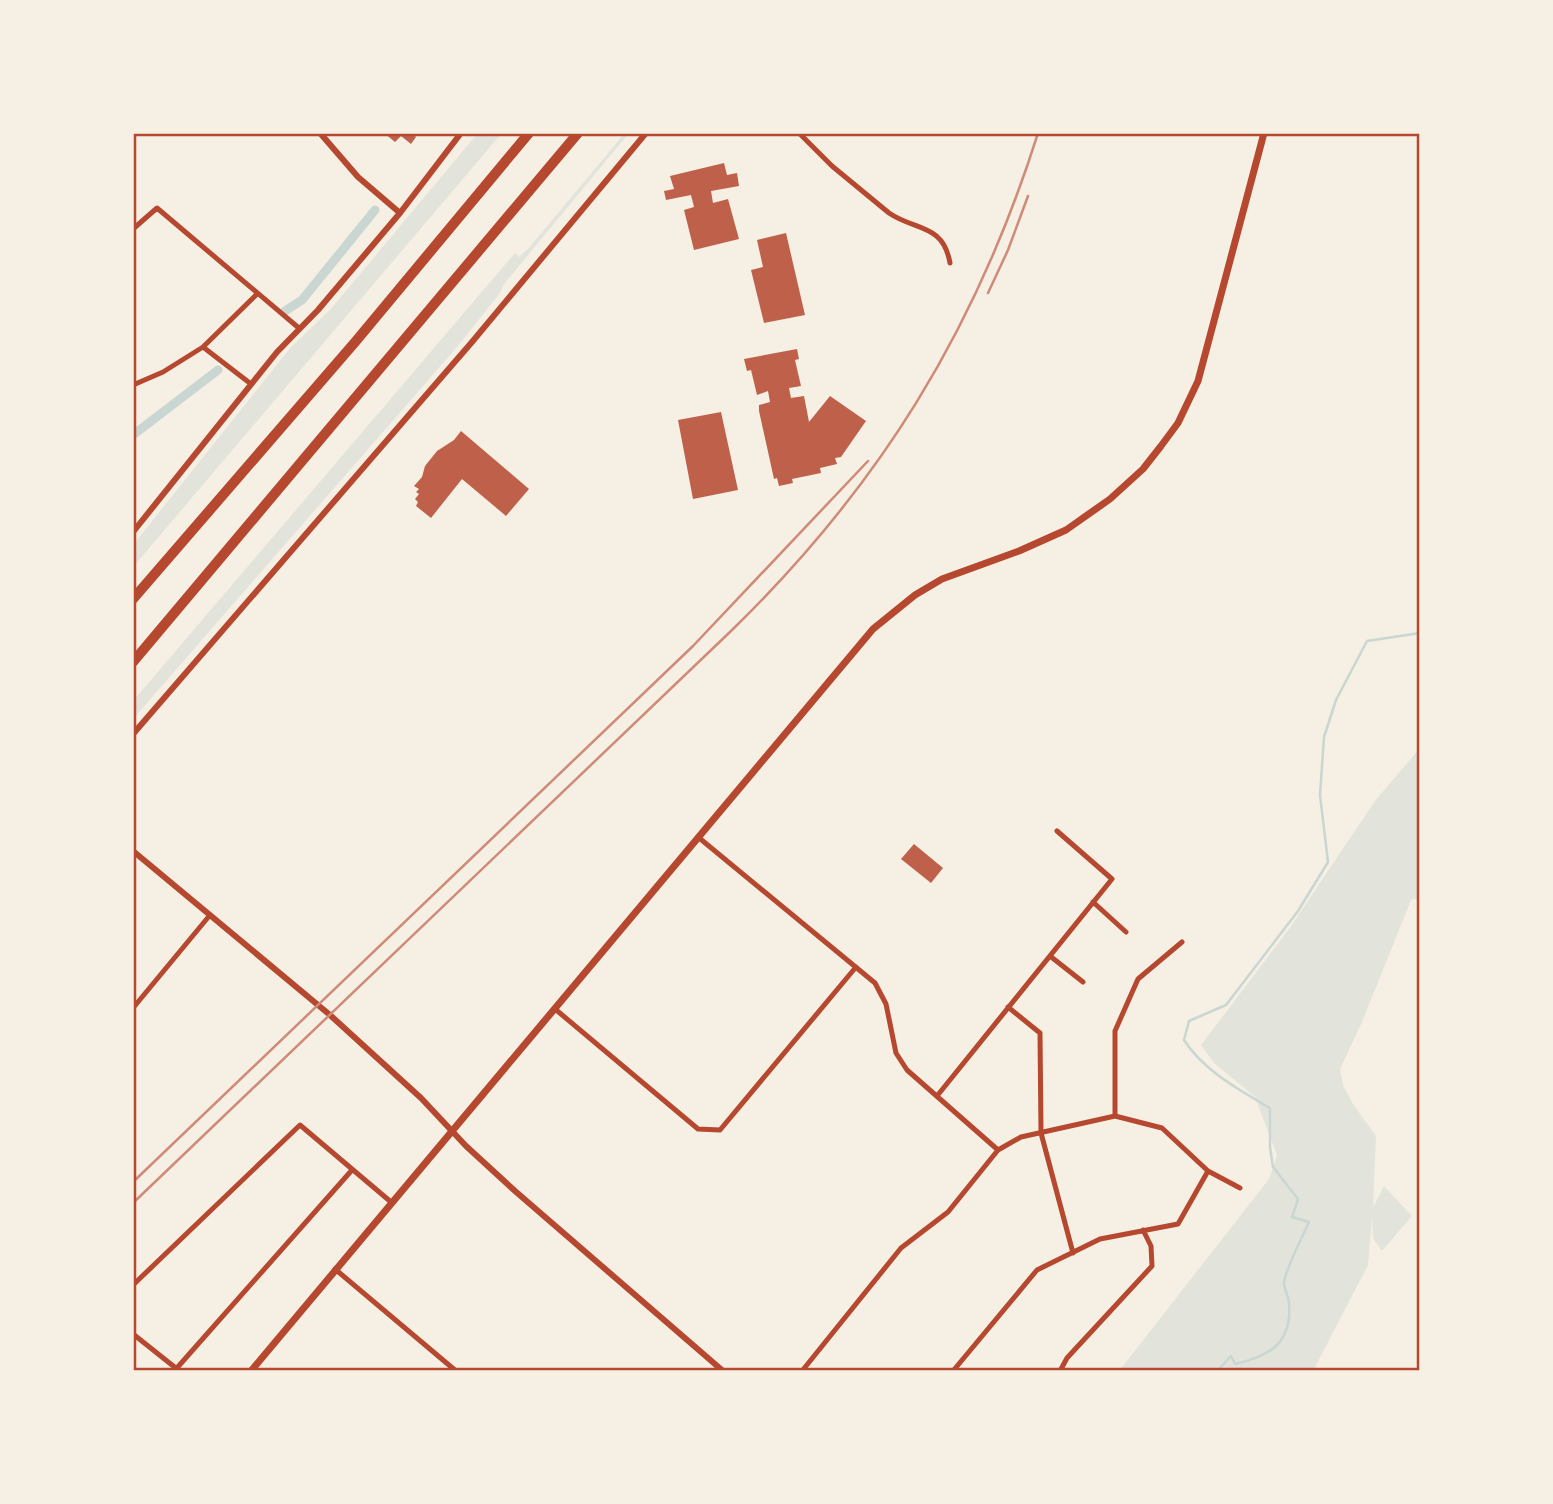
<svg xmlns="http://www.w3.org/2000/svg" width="1553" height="1504" font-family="'Space Grotesk',sans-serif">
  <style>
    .green { fill: #e2e4dc }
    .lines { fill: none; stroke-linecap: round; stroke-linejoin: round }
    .stream { stroke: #c9d6d2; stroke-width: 2.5 }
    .canal { stroke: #c9d6d2; stroke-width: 9 }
    .building { fill: #bf614a }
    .minor { stroke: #b5482f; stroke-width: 5 }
    .tertiary { stroke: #b5482f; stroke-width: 6 }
    .secondary { stroke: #b5482f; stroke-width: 7 }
    .motorway { stroke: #b5482f; stroke-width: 10 }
    .rail { stroke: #cf8b77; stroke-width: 2.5 }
    .neatline { fill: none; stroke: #b5482f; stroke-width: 2.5 }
  </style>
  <rect width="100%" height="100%" fill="#f6efe4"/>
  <path class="green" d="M478,133H502L133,567V545L291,347L330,310Z
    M625,133H629L504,284L500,293L457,347L133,719V701L515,253L519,257L528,249Z
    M1420,748V898L1411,900L1362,1022L1340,1069L1343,1085L1353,1104L1376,1136L1373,1208L1384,1186L1412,1216L1382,1251L1373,1238L1372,1217L1368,1265L1313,1371H1119L1269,1179L1277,1155L1255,1097L1214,1063L1201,1045L1289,929L1375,801Z"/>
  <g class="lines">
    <path class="stream" d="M1217,1371L1231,1356L1235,1364C1269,1356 1292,1344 1289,1304C1289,1297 1284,1289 1284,1283C1285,1269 1303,1236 1309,1222L1292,1217L1298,1199L1273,1167L1270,1147V1108C1238,1089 1204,1071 1184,1040L1189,1021L1226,1005L1298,911L1328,862L1320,795L1324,737L1336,700L1367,641L1420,633"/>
    <path class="canal" d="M285,311L302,300L375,210
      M133,435L218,370"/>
  </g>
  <path class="building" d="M384,133H412L416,137L411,144L401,136L395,142Z
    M724,163L727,175L737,173L739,186L711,191L713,203L728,199L739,239L694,250L684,210L694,207L691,195L666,200L664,191L674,189L670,176Z
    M786,233L805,315L764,323L751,270L763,267L757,240Z
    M797,349L799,359L795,360L801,386L789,388L791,398L804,396L809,422L830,396L866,421L841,457L835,458L837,464L820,468L821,473L792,479L793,483L779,486L777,478L774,479L759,411V405L770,402L768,391L757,395L751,370L747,371L744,359Z
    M721,412L738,490L693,499L678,420Z
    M461,431L529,489L506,516L462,479L431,518L416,506L418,502L415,499L419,494L416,492L419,489L414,486L422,477L425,466L437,451L454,440Z
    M914,844L943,868L931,883L901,859Z"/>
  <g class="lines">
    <path class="minor" d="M799,133L832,166L889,213C915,231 943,223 950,263
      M133,229L157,208L300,329
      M203,347L251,384
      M133,385L163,372L203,347L257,294
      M698,837L875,983L886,1004L896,1053L907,1070L998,1150
      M1093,902L1126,932
      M1050,956L1083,982
      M1008,1007L1040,1033L1041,1133L1073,1253
      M133,1008L210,915
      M555,1009L698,1129L720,1130L856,967
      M937,1096L1112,879L1057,831
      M1115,1116V1031L1138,979L1182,942
      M335,1269L456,1371
      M133,1285L300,1125L391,1202
      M133,1334L177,1369
      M176,1369L352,1170
      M802,1371L901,1248L948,1212L998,1150L1021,1137L1115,1116L1162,1128L1208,1171L1240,1188
      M953,1371L1037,1270L1100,1239L1178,1224L1208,1171
      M1060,1371L1067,1358L1152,1266L1151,1246L1143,1230"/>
    <path class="tertiary" d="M320,133L358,177L400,213
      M133,532L277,352L318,310L400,213L461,133
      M133,734L472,342L646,133
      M133,851L330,1015L421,1098L466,1146L515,1191L723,1371"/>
    <path class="secondary" d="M251,1371L873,629L915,595L942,579L1019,551L1066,530L1110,499L1143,469L1161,446L1178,423L1198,381L1264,133"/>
    <path class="motorway" d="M133,599L356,341L529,133
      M133,662L578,133"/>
    <path class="rail" d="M988,293L1008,250L1028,196
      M133,1182L693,646L868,461
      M133,1203L731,631C879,487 976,330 1038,133"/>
  </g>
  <rect width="1553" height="1504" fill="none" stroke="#f6efe4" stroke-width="270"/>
  <rect x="135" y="135" width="1283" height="1234" class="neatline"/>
</svg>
